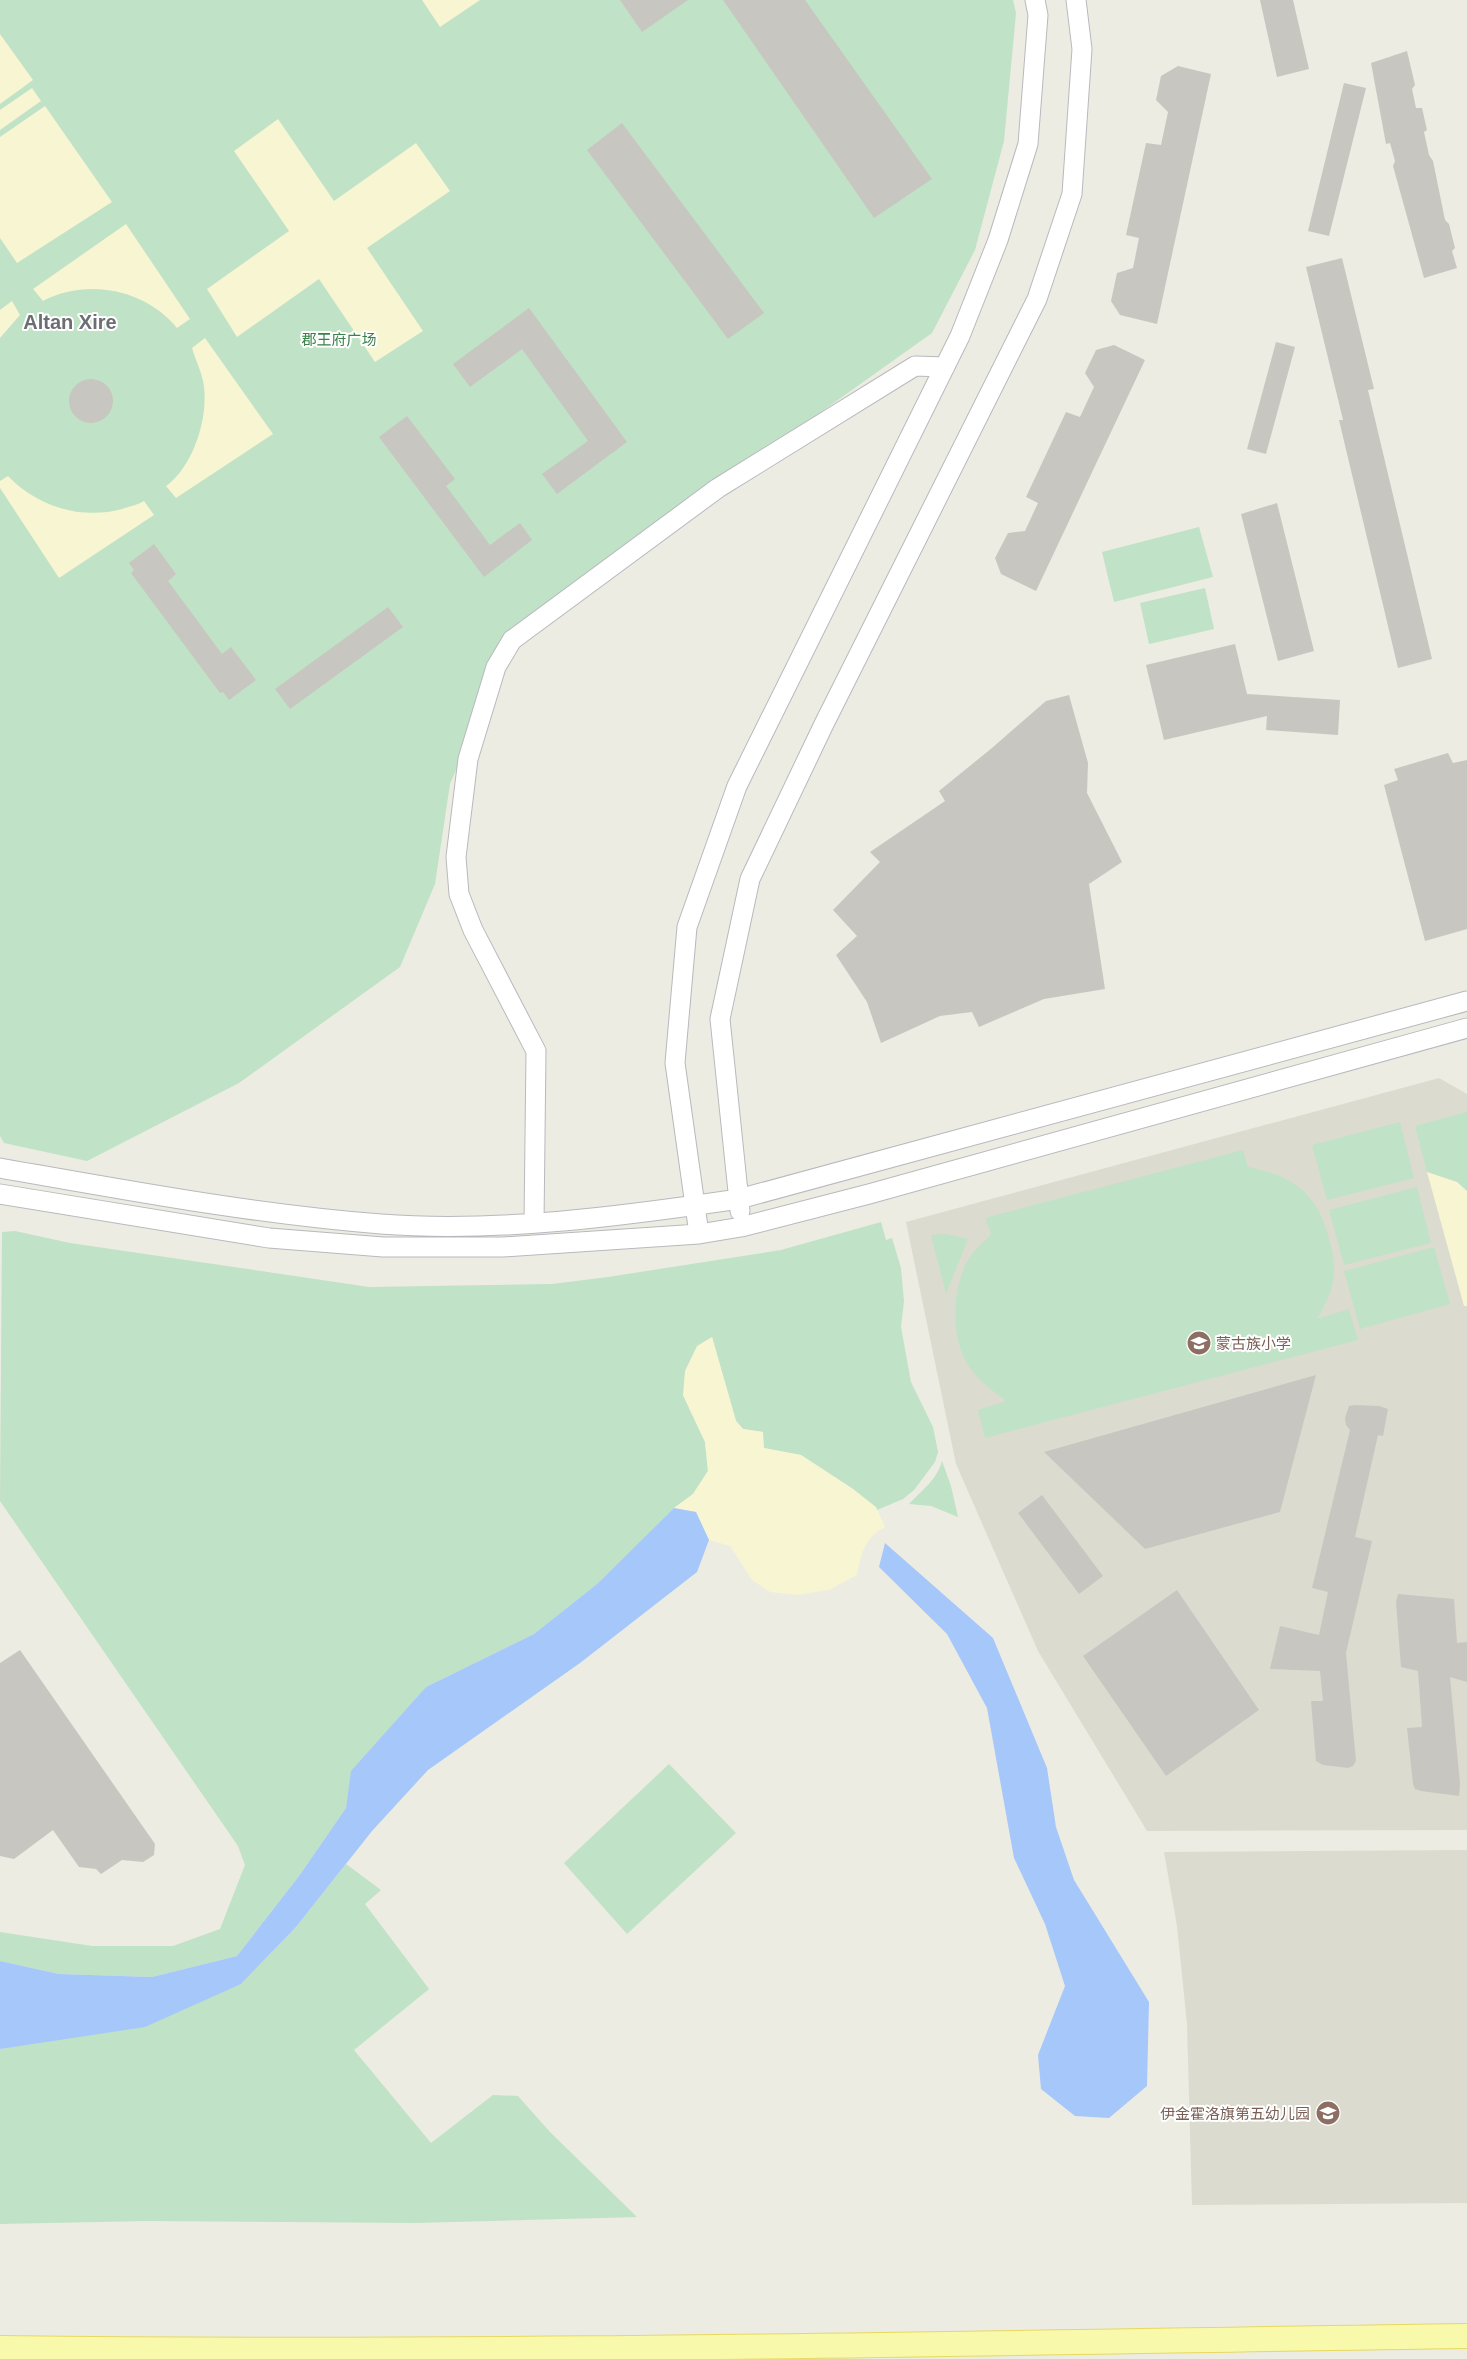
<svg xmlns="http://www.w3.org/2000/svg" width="1467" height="2359" font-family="Arial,'Noto Sans SC',sans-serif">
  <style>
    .education { fill: #dcdbd0 }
    .green { fill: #c0e2c6 }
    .sand { fill: #f7f5d2 }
    .water { fill: #a6c7f9 }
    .building { fill: #c8c6c0 }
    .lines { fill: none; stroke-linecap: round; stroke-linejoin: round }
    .minor-casing { stroke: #b8b9be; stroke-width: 21 }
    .major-casing { stroke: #e7d861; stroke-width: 26 }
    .minor { stroke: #fff; stroke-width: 19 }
    .major { stroke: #f9f9ab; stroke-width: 24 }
    .labels { text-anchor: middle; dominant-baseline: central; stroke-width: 4; stroke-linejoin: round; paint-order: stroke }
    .park-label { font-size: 15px; fill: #3a814a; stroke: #fff }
    .education-label { font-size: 15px; fill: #785e54; stroke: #fff; text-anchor: start }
    .district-label { font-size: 20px; font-weight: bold; fill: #6c6e74; stroke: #fff }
  </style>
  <rect width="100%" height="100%" fill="#ecece2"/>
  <path class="education" d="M1439,1078L1467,1094V1830L1147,1831L1038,1651L956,1464L906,1222Z
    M1467,1850V2203L1192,2205L1187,2024L1177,1926L1164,1852Z"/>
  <path class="green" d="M0,0H1013L1016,13L1004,141L975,250L932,333L554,602L497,675L450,784L435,884L400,967L239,1083L87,1161L4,1143L0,1136Z
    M1199,527L1213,577L1114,602L1102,552Z
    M1205,588L1214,629L1149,644L1140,603Z
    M1467,1112V1191L1457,1182L1427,1172L1415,1126Z
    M1400,1122L1414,1178L1327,1200L1312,1145Z
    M1243,1150L1248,1167C1295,1176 1318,1194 1330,1242C1338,1274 1334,1292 1317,1319L1349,1309L1358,1340L985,1438L978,1410L1006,1401C995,1392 981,1383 972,1371C950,1343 951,1290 968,1260C973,1251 984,1242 991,1234L985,1218Z
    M1417,1187L1431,1243L1344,1265L1329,1210Z
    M881,1222L886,1240L892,1238L901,1268L904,1301L901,1327L911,1382L933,1427L938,1452L935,1462L914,1490L903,1499L877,1510L853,1489L801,1455L763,1448V1432L743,1429L736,1421L712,1337L683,1395L705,1442L708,1471L693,1494L674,1508L597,1584L534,1634L426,1687L352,1771L346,1808L299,1876L237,1956L152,1977L59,1974L0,1961V1932L92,1946H173L220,1929L245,1865L238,1846L0,1501L2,1232L15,1231L70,1243L369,1287L552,1284L608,1277L781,1250Z
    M946,1234L968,1239L946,1294L931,1235Z
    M1434,1247L1450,1304L1360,1329L1344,1271Z
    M942,1461L951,1486L958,1517L931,1506L909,1504C922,1490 937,1480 942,1461Z
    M669,1764L736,1833L627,1934L564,1863Z
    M346,1864L381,1890L365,1904L429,1989L354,2050L431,2143L493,2095L518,2096L550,2132L637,2217L415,2223L146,2221L0,2224V2049L23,2044L241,1984L296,1927Z"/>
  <path class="sand" d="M422,0H480L440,27Z
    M0,34L33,80L0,104Z
    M32,88L41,101L0,130V110Z
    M45,106L112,202L17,263L0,238V137Z
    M278,119L334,201L416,143L450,191L367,248L423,331L375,362L319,279L237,337L207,289L289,231L234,151Z
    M126,224L190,319L177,328C145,289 87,278 43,301L33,289Z
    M12,301L20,315L0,338V310Z
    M205,338L273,434L176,498L166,486C194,466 210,414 203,381C201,370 195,359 192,348Z
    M8,476C38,507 81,520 122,509C130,506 138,505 144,501L154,515L59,578L0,488V481Z
    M1427,1172L1457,1182L1467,1191V1306H1464Z
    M712,1337L736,1421L743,1429L763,1432L764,1448L801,1455L853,1489L876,1507L885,1527C865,1537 861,1554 857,1575L829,1590L797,1595L770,1592L752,1580L730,1546L709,1540L696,1512L674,1508L693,1494L708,1471L705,1442L683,1395L685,1371L697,1346Z"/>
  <path class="water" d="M674,1508L696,1512L709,1540L697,1572L580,1663L428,1770L372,1831L296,1927L241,1984L145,2027L0,2049V1961L59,1974L152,1977L237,1956L299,1876L346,1808L351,1771L426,1687L534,1634L597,1584Z
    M885,1543L993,1638L1047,1768L1056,1827L1074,1880L1149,2002L1147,2086L1109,2118L1075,2116L1041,2089L1038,2055L1065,1986L1045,1924L1014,1858L987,1708L947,1634L879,1567Z"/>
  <path class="building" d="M620,0H688L642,32Z
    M723,0H805L932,179L874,218Z
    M1260,0H1293L1309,69L1277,77Z
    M1407,51L1415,85L1412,89L1416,108H1422L1427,130L1424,132L1429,155L1433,161L1445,220L1449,224L1455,248L1452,251L1457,268L1424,278L1393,166L1395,161L1390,143L1386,144L1371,63Z
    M1178,66L1211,74L1157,324L1120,315L1111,301L1117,273L1133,268L1139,238L1126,235L1146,143L1161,145L1168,112L1156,100L1161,76Z
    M1344,83L1366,88L1329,236L1308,231Z
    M622,123L764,313L728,339L587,150Z
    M1342,258L1374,389L1368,390L1432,659L1398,668L1339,420H1343L1306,267Z
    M529,308L627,442L557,494L542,474L588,441L522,349L470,387L453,364Z
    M1276,342L1295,347L1266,454L1247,449Z
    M1114,345L1145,360L1036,591L1001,574L995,558L1008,533L1025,531L1038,503L1026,497L1066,412L1080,417L1094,387L1085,373L1096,350Z
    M69 401a22 22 0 1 1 44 0a22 22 0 1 1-44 0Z
    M407,416L455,479L446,486L490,545L520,523L532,540L484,577L379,437Z
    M1277,503L1314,651L1278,661L1241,514Z
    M154,544L176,574L168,581L222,654L231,647L256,680L229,700L223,692L220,693L131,573L134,570L129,563Z
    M388,607L403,627L290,709L275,689Z
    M1235,644L1247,694L1340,700L1338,735L1266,730L1267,716L1164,740L1146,665Z
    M1069,695L1088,763L1087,793L1122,862L1089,884L1105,989L1044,999L979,1027L972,1012L940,1016L881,1043L867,1002L836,955L857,936L833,910L880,862L870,852L945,801L939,791L992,748L1046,701Z
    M1448,753L1453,763L1467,760V929L1425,941L1384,785L1398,780L1394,769Z
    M1316,1375L1280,1512L1145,1549L1044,1452Z
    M1355,1405L1379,1406L1388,1409L1383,1436L1378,1435L1355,1537L1372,1541L1346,1653L1356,1761L1353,1766L1348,1768L1323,1765L1316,1761L1311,1701H1323L1320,1671L1270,1669L1280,1626L1319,1635L1328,1592L1312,1588L1350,1430L1346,1425L1345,1418L1349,1406Z
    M1042,1495L1103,1576L1079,1594L1018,1513Z
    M1177,1590L1259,1710L1166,1776L1083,1656Z
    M1398,1594L1454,1599L1457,1643L1467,1642V1682L1450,1677L1460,1784L1459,1796L1421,1791L1415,1789L1413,1784L1407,1728L1422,1727L1418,1671L1401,1667L1396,1602Z
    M20,1650L155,1844L154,1855L143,1862L122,1860L101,1874L96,1869L79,1867L53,1830L14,1859L0,1856V1663Z"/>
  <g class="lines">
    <defs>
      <path id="minor" d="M0,1168C126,1190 253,1214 381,1224C497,1233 623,1216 739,1199L1467,1001
        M0,1194L269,1238L383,1247H503L699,1234L741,1227L869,1194L1467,1028
        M740,1211L720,1019L750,879L824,724L1037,299L1072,194L1082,49L1076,0
        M534,1223L536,1051L473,930L459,894L456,857L468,759L496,667L512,640L718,488L915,366L945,367
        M699,1234L675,1063L687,927L737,786L960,336L998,240L1028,144L1038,15L1035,0"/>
      <path id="major" d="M0,2348C489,2354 978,2343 1467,2336"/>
    </defs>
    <use href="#minor" class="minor-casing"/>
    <use href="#major" class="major-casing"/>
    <use href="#minor" class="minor"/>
    <use href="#major" class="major"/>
  </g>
  <defs>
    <symbol id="school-disc" viewBox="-11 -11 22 22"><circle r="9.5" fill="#8d6e63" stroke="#fff"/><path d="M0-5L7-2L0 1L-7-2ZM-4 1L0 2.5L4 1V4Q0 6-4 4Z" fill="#fff"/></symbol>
  </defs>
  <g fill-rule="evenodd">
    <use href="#school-disc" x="1185" y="1329" width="28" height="28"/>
    <use href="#school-disc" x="1314" y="2099" width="28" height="28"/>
  </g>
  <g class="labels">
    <g class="park-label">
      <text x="339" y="339">郡王府广场</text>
    </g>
    <g class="education-label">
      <text x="1216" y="1343">蒙古族小学</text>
      <text x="1310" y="2113" text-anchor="end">伊金霍洛旗第五幼儿园</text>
    </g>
    <g class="district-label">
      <text x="70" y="322">Altan Xire</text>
    </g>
  </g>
</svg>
